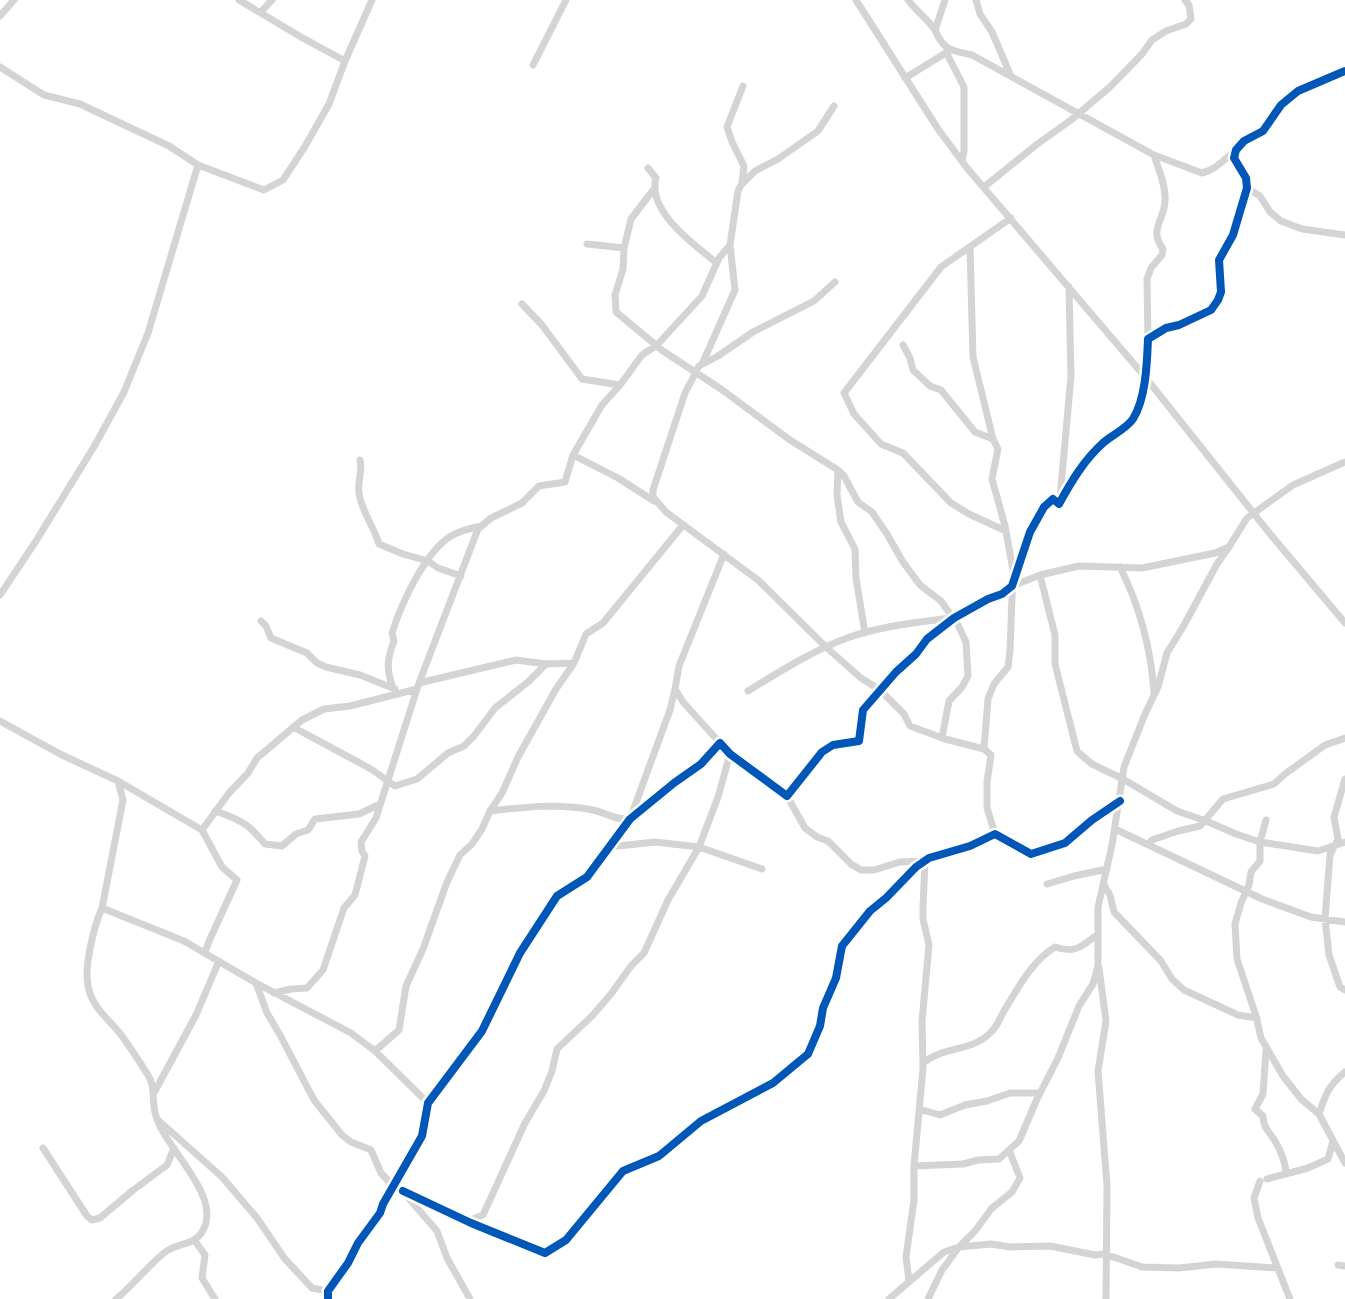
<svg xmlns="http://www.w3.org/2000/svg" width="1345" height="1299" font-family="'PT Sans Narrow',sans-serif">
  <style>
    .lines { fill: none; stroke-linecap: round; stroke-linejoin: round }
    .minor { stroke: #d4d4d4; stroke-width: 7 }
    .cycleway-casing { stroke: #fff; stroke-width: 13 }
    .cycleway { stroke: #0057b8; stroke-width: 8 }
  </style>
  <rect width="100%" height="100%" fill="#fff"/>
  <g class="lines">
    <path class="minor" d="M856,0L938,129L967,168L1146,378L1271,535L1345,623
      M908,0C916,11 927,18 935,30
      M945,0L935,30C944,51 951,50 972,55L1154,155L1202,173C1215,170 1225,159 1236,150
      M976,0L980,14L992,32L1010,74
      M261,12L272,0
      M0,16L14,0
      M946,52L964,87V151L962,161
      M345,61L372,0
      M533,65L566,0
      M0,67L44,95L80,104L169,146L198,165L264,190L283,180L304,148L329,104L345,61L301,37L239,0
      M905,78L949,51
      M648,168L656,178C647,211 694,245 717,263
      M742,183L744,166L732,142L727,127L743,86
      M984,187L1036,145L1071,120L1110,87L1142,54L1152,40L1166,31L1186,24L1191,19L1189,5L1185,0
      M1247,188L1260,196L1270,212L1281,221L1302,229L1345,235
      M654,189L631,219L624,248L623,269L615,295L616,312L663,351L721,389L790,440L838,470L837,495L841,522L855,549L856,578L865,633
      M587,244L624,248
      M970,247L973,357L993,439L998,449L992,479L1005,526L1013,570L1010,650L1008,667L994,684L988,699L984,749
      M835,282L814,301L753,332L718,356L699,366L685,393L653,490V497L666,512L758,580L827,648L861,678L880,690L904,714L910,726L945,739L984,749L991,755L987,782V808L995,834
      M522,304L542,325L582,379L620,385
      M1148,339L1147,279L1151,268L1162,255L1163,249C1148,229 1165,220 1165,200C1166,185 1158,168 1154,155
      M903,345L910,358L913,370L930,386L941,390L975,432L993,439
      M703,362L735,290L730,245L738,191L741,185L755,171L778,159L818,131L834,106
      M573,455L618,478L654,501
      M360,460C363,472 357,481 359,493C361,510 374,527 379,544L403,554L428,561L438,568L461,576
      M838,470L844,476L858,502L872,512L887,534L903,562L920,585L941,601L958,625L966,642L968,676L962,687L949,701L942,738
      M1060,498L1071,376L1069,287
      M1006,531L969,514L951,503L903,453L881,444L854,414L844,393L941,267L1011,218
      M1120,567C1140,607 1151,648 1154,693
      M1040,575L1055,635V664L1077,751
      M1012,586L1040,575L1079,566L1142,568L1215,553L1229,547L1247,518L1293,485L1345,462
      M0,595L36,541L95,445L124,392L148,333L198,165
      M261,621L266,626L271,638L307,653L317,663L326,667L360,675L395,689
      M419,683L478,529L491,518L522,503L539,486L565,482L573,455L602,405L620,385L642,355L657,345L702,296L719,258L730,245
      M393,688C386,669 387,659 394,641L392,633C401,604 425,552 451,536C461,530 471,528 482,526
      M748,691C779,672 812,651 847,638C880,626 915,623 950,618
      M0,721L60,754L118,781L123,800L102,908L184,941L256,983L351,1033L375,1051L428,1103
      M293,727L371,769L395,786L417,779L448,753L464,746L474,736L495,708L528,682L546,664
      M720,743L683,702L675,689L679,666L724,554
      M1079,753L1092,764L1123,779L1177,811L1206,821L1236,834L1260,842L1318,851L1345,842
      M1345,779L1334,817L1338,839L1330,855L1325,919L1329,955L1340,987L1345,990
      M118,781L202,830L222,867L237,880L210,939L205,952
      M787,796L805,828L817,837L828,841L851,864L861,870H874L900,862L925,861L923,908V919L929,945L922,1021L923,1068L914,1166V1200L906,1257L909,1281
      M215,811C226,815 242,820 251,829C256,833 260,839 265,844L282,846L296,834L308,830L315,819L359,814L380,804
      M490,811C524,807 559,803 593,810C607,813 617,821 630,819L670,710L675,689
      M1266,820L1260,842V861L1251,872L1249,885L1241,903L1235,924L1237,959L1256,1016L1261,1038L1283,1076L1301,1099L1319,1114L1345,1163
      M1115,829L1262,899L1311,917L1345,922
      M202,830L229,793L248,773L257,758L302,720L324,709L350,706L417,689L419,683L516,660L546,664L574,663L586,634L603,623L683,525
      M1148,844L1152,840L1178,831L1200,826L1223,799L1274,784L1285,774L1325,745L1345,738
      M609,847L655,842L699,847L762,869
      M1047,884L1074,876L1107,869
      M1104,885L1110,895L1114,912L1161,961L1172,979L1184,990L1238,1015L1257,1018
      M102,908C94,926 84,966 88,986C92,1008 109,1019 122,1036C131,1049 141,1063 149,1077C155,1087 152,1095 154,1106C154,1112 157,1119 159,1124C171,1153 223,1199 202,1232C195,1244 182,1243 170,1249C155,1257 132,1287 116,1299
      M1099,968L1106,1021L1098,1071L1107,1185L1106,1299
      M256,983L267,1013L280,1035L314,1100L342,1135L351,1142L371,1150L381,1173L394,1187
      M274,993L291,989L307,988L323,970L344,908L355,895L365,856L362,851L361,842L376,818L417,689
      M1266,1050L1263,1094L1255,1109L1263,1116C1263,1128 1269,1131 1275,1141C1280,1149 1286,1164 1286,1174
      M375,1051L399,1030L406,986L423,949L447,882L460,855L472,844L482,829L490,811L502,793L518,757L556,689L574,663
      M923,1063C943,1046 973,1052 991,1032C997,1027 1000,1018 1004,1011C1018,988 1032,961 1055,947C1076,954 1082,946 1098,934
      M155,1091L196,1015L219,961
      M919,1109L940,1115L965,1105L987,1101L1010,1093H1040
      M1319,1114C1325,1095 1329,1085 1345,1072
      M159,1121L222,1177L257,1218L285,1259L312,1288L328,1291
      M43,1148L87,1216L92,1220L100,1218L132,1191L167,1165L174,1148
      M914,1166L963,1164L978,1160L999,1159L1019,1141L1037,1099L1058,1058L1079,1006L1093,984L1098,966V907L1112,845L1124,767L1145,714L1158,687L1167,653L1183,627L1217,564L1229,547
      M1267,1179L1308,1168L1328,1159L1333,1141
      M1260,1181L1254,1198L1258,1218L1290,1299
      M403,1191L471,1223L545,1253L566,1240L623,1171L659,1156L701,1121L773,1083L808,1054L820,1026L823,1008L836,978L842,946L870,911L886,898L916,867L929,858L970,846L995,834L1031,854L1065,843L1092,820L1120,801
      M405,1194L437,1231L447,1258L470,1299
      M471,1223L475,1218L483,1215L525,1123L544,1091L552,1071L557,1049L592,1016L611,994L631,966L644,953L668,900L699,847L718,797L730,754
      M195,1241L205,1255L202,1278L215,1299
      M1338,1265L1345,1266
      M328,1299V1291L348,1263L358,1243L380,1213L383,1204L422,1136L428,1103L482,1031L520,953L557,896L587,877L630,819L674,783L701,764L720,743L730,754L787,796L822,752L833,745L859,741L863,710L896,672L916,654L927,639L954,618L988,599L1002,594L1012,586L1030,532L1044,507L1053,499L1059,504C1071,482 1084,460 1103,443C1112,435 1126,429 1133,419C1146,398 1147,363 1148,339L1166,328L1179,325L1211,310L1218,300L1221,292L1219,260L1233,235L1247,188L1246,178L1234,158L1236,150L1244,141L1263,131L1281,105L1298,91L1345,71
      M889,1299L944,1252L959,1247L975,1231L992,1208L1012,1192L1020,1178L1009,1150
      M928,1299L942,1270L959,1247L991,1244L1010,1247L1050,1246L1095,1255L1105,1254L1142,1267L1179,1268L1216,1264L1277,1268"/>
    <defs>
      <path id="cycleway" d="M403,1191L471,1223L545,1253L566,1240L623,1171L659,1156L701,1121L773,1083L808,1054L820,1026L823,1008L836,978L842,946L870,911L886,898L916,867L929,858L970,846L995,834L1031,854L1065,843L1092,820L1120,801
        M328,1299V1291L348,1263L358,1243L380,1213L383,1204L422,1136L428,1103L482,1031L520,953L557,896L587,877L630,819L674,783L701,764L720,743L730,754L787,796L822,752L833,745L859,741L863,710L896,672L916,654L927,639L954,618L988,599L1002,594L1012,586L1030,532L1044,507L1053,499L1059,504C1071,482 1084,460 1103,443C1112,435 1126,429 1133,419C1146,398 1147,363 1148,339L1166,328L1179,325L1211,310L1218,300L1221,292L1219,260L1233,235L1247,188L1246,178L1234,158L1236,150L1244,141L1263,131L1281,105L1298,91L1345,71"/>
    </defs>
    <use href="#cycleway" class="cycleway-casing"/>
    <use href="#cycleway" class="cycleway"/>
  </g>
</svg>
